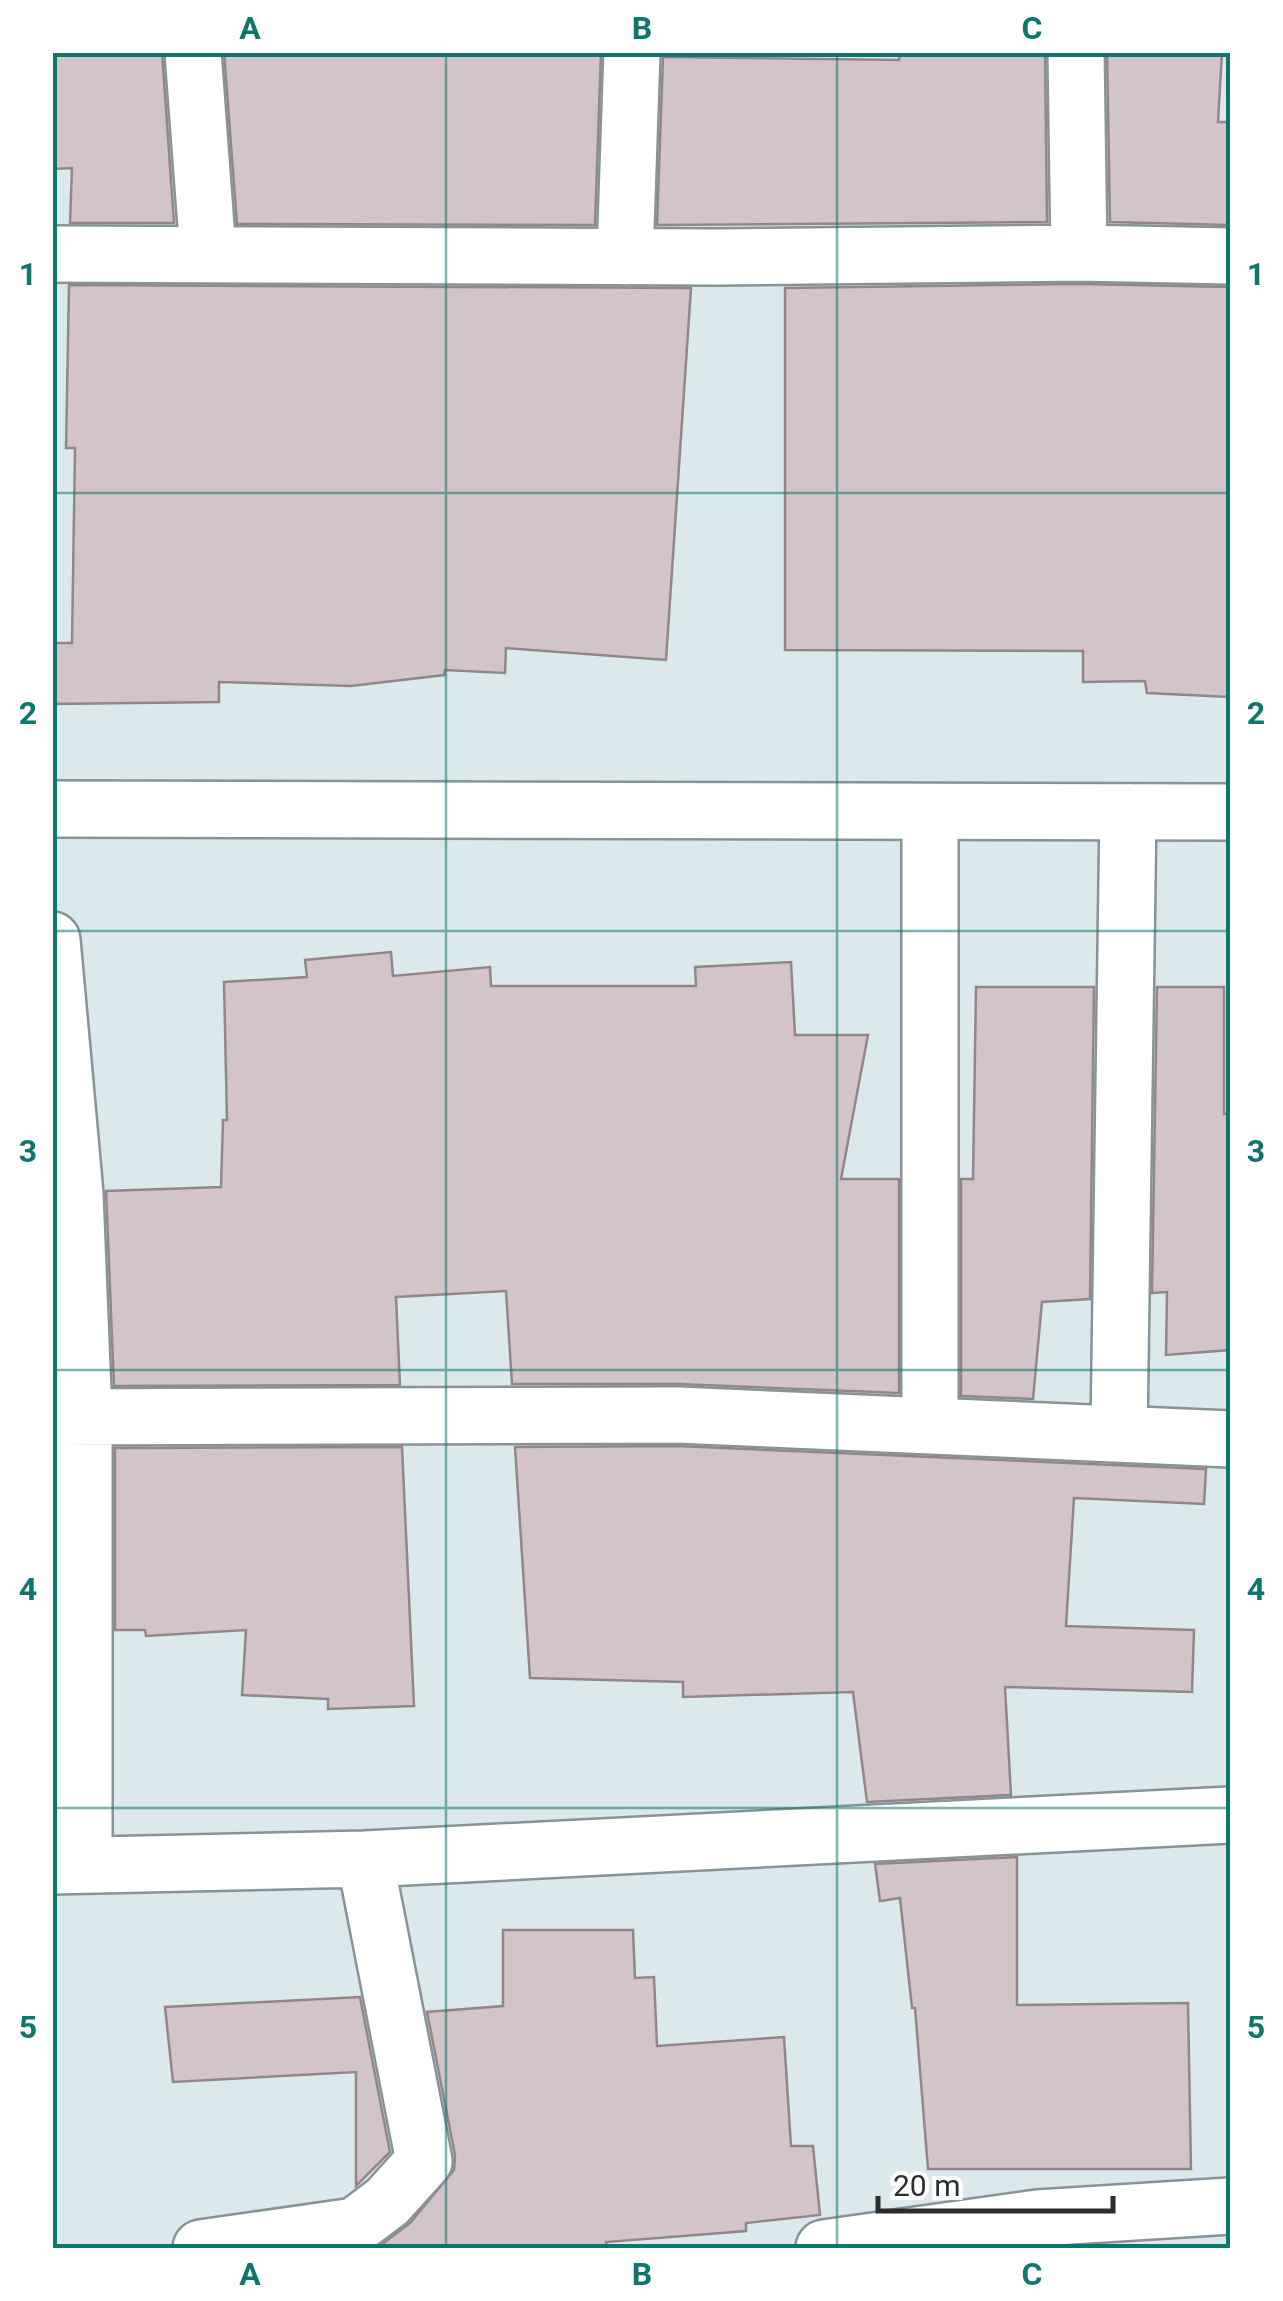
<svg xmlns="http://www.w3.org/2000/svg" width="1283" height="2301" font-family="Roboto,sans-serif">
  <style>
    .building { fill: #d2c4c8; stroke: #938689; stroke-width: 2.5 }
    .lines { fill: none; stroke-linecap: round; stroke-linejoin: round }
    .minor-casing { stroke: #869398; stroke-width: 60 }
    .tertiary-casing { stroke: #869398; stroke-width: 60 }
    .minor { stroke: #fff; stroke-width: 55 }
    .tertiary { stroke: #fff; stroke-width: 55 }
    .grid { fill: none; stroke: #0f766e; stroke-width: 2.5; stroke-opacity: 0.55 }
    .neatline { fill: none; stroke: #0f766e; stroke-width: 4 }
    .grid-label { font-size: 32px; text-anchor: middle; font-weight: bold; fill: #0f766e }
  </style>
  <rect width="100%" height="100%" fill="#dbe9ed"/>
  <path class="building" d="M52,52H162L174,223H70L72,168L52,169Z
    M224,52H601L595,225L237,224Z
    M900,52H1045L1047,222L657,225L663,57L899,60Z
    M1107,52H1222L1218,122H1230V225L1110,222Z
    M1079,284L1230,287V697L1147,693L1145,681L1083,682V651L785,650V288Z
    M69,285L691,288L666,660L506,648L505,673L445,670L444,675L351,686L219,682V702L52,704V643H72L75,448H66Z
    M391,952L393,976L490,967L491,986H696L695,967L791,962L795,1035H868L841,1179H899V1393L679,1384H512L506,1291L396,1297L400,1385L114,1386L106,1191L221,1187L223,1120H227L224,982L307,977L305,960Z
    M976,987H1094L1090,1299L1042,1302L1033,1399L961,1396V1179H973Z
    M1157,987H1224V1114L1230,1113V1350L1166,1355L1167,1292L1152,1293Z
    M677,1446L1206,1469L1204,1504L1074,1498L1066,1626L1194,1630L1192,1692L1005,1687L1011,1795L867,1802L853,1692L683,1697V1682L530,1678L515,1447Z
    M402,1447L414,1706L328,1709V1699L242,1695L246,1630L146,1636L145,1630H115V1448Z
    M1017,1857V2005L1188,2003L1191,2169H928L915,2008H912L900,1898L880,1901L875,1864Z
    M503,1930H633L635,1978L654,1977L657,2046L784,2037L791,2146H813L820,2215L746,2223V2231L606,2242L607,2245L377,2248L410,2223L454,2170L455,2155L427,2012L503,2006Z
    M360,1997L390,2152L356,2186V2072L173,2082L165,2007Z"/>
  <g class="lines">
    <defs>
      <path id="minor" d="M193,52L208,253
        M1076,52L1079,253
        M52,254L717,257L1079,253L1230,256
        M625,257L632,52
        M930,812V1424
        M52,940L75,1194L84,1416V1864
        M52,1417L678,1415L1230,1439
        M1119,1432L1128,812
        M52,1866L365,1859L1230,1815
        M201,2248L355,2226L387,2202L424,2161L365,1859
        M824,2248L1038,2218L1230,2206"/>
      <path id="tertiary" d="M52,809L1230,812"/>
    </defs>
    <use href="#minor" class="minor-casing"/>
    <use href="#tertiary" class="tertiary-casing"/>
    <use href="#minor" class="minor"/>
    <use href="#tertiary" class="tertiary"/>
  </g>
  <path class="grid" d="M446,52V2248M837,52V2248M52,493H1230M52,931H1230M52,1370H1230M52,1808H1230"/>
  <rect width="1283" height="2301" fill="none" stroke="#ffffff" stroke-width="110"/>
  <path d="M878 2196v15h235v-15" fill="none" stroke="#282d2f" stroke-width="5"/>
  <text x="893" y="2196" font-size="30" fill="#282d2f" stroke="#ffffff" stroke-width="8" paint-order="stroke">20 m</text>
  <rect x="55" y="55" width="1173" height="2191" class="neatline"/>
  <g class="grid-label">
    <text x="250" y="39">A</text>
    <text x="642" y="39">B</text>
    <text x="1032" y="39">C</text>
    <text x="28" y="285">1</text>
    <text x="1256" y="285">1</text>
    <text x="28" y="724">2</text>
    <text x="1256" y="724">2</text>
    <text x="28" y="1162">3</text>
    <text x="1256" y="1162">3</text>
    <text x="28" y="1600">4</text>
    <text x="1256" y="1600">4</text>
    <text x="28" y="2038">5</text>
    <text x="1256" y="2038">5</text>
    <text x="250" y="2285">A</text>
    <text x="642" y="2285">B</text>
    <text x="1032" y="2285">C</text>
  </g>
</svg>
